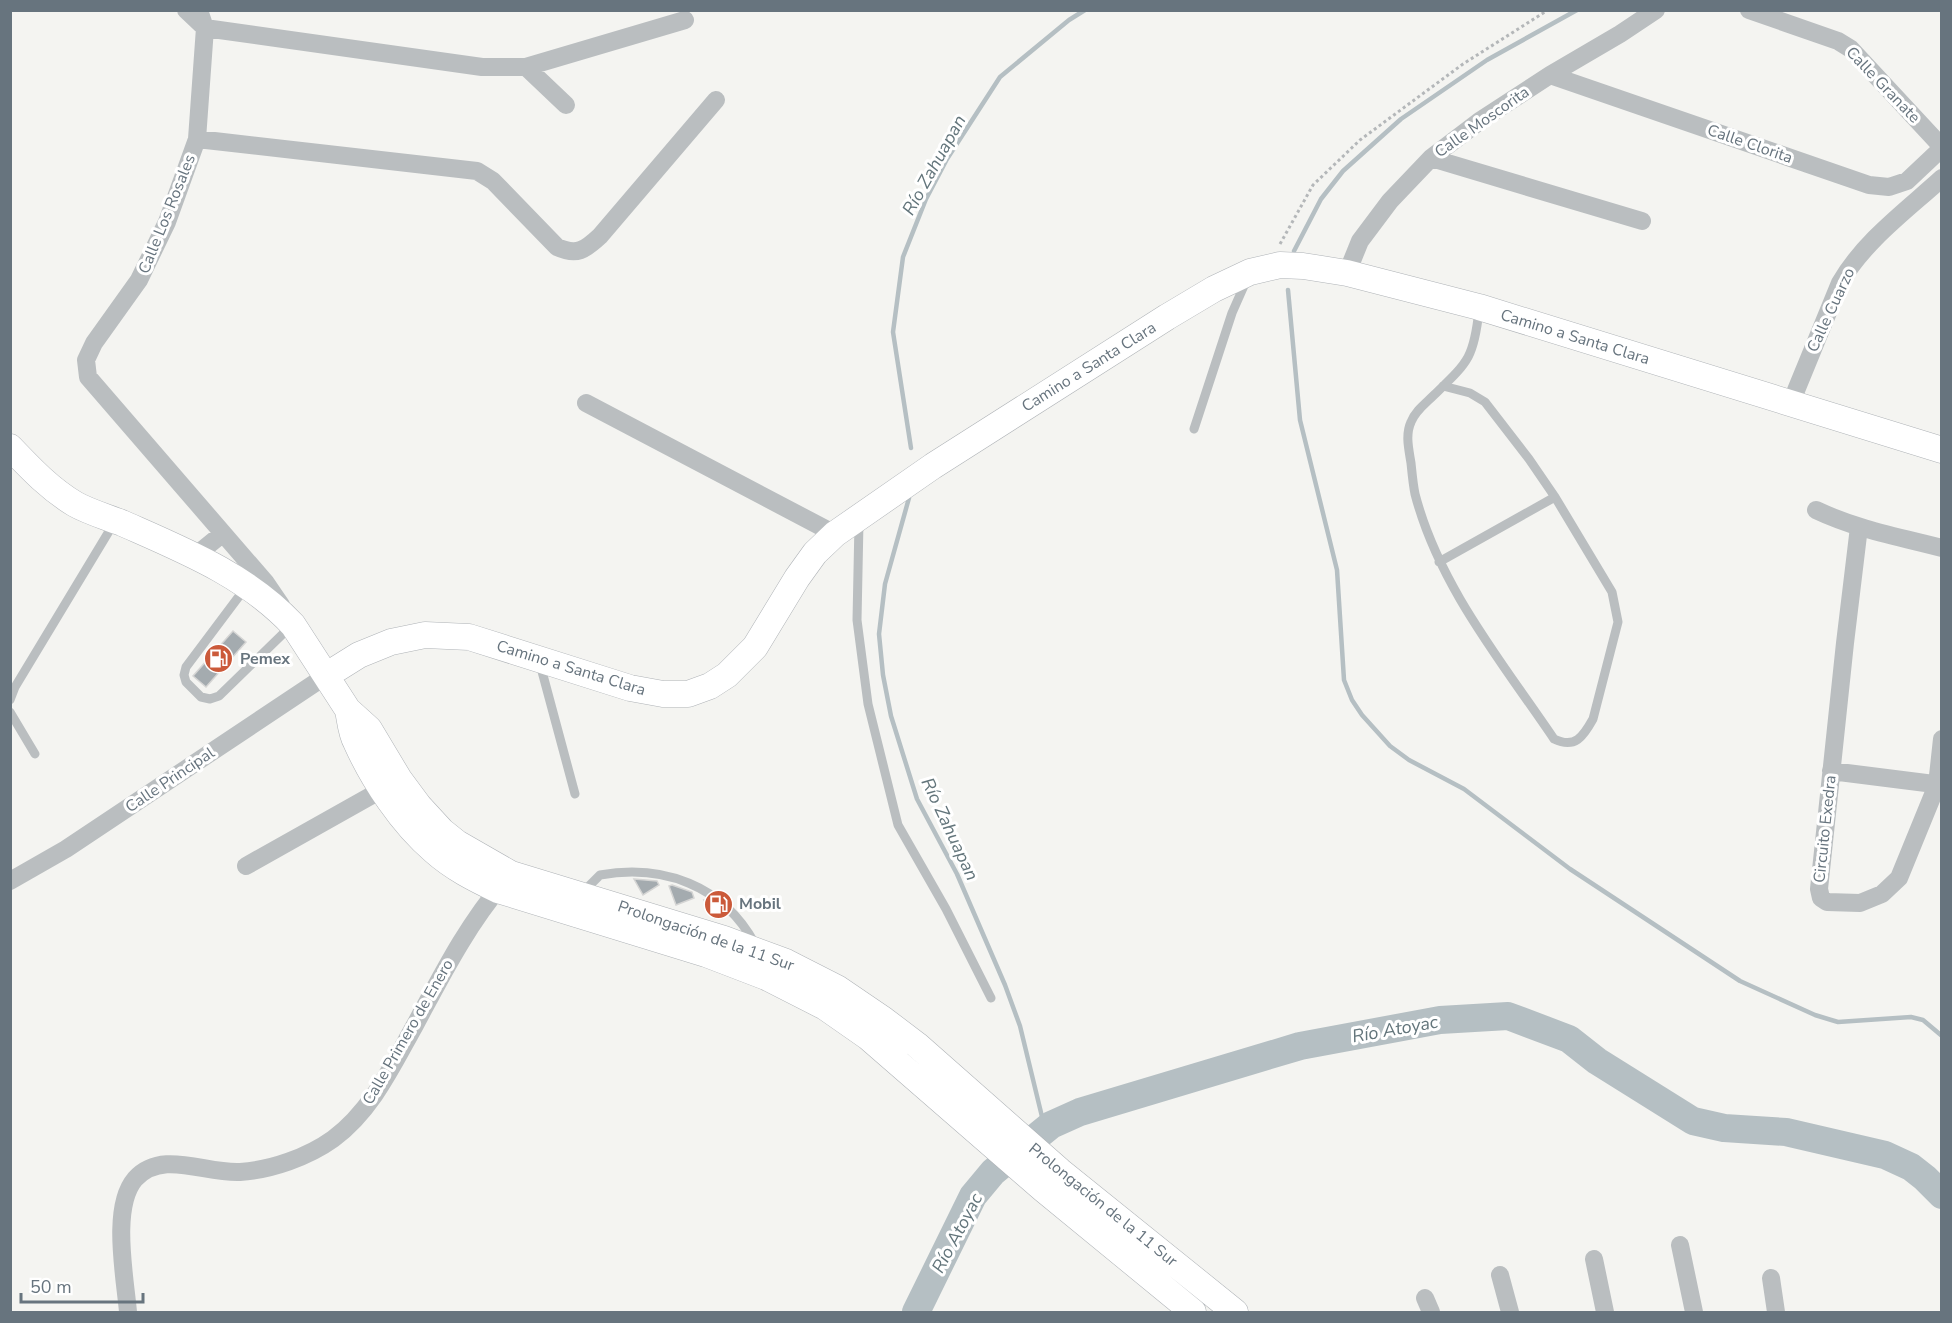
<svg xmlns="http://www.w3.org/2000/svg" width="1952" height="1323" font-family="'Nunito Sans',sans-serif">
  <style>
    .lines { fill: none; stroke-linecap: round; stroke-linejoin: round }
    .stream { stroke: #b5bfc3; stroke-width: 4.5 }
    .river { stroke: #b5bfc3; stroke-width: 28 }
    .building { fill: #a4abaf; stroke: #d5d5d4; stroke-width: 1.5 }
    .secondary-casing { stroke: #afb3b7; stroke-width: 27 }
    .path { stroke: #b4b7b9; stroke-width: 3; stroke-dasharray: 3 3; stroke-linecap: butt }
    .service { stroke: #babec0; stroke-width: 9 }
    .minor { stroke: #babec0; stroke-width: 18 }
    .secondary { stroke: #fff; stroke-width: 26 }
    .labels { text-anchor: middle; dominant-baseline: central; stroke-width: 6; stroke-linejoin: round; paint-order: stroke }
    .street-label { font-size: 16px; fill: #67747e; stroke: #fff }
    .poi-label { font-size: 16px; font-weight: bold; fill: #67747e; stroke: #fff; text-anchor: start }
    .water-label { font-size: 18px; font-style: italic; fill: #63757b; stroke: #fff }
  </style>
  <rect width="100%" height="100%" fill="#f4f4f1"/>
  <g class="lines">
    <path class="stream" d="M1294,251L1321,199L1343,171L1401,119L1487,60L1577,10
      M1288,290L1300,420L1337,570L1344,680L1352,700L1362,715L1390,746L1409,760L1464,789L1570,869L1740,981L1815,1015L1838,1022L1911,1017L1923,1020L1942,1036
      M911,448L893,332L903,257L926,199L947,159L1000,77L1069,20L1085,10
      M909,498L885,584L879,634L883,675L891,716L917,799L957,874L1005,985L1020,1026L1045,1129"/>
    <path class="river" d="M916,1312L973,1196L993,1172L1051,1125L1080,1112L1300,1046L1440,1020L1508,1016L1569,1039L1597,1061L1693,1121L1724,1128L1786,1132L1885,1155L1911,1167L1925,1178L1942,1195"/>
  </g>
  <path class="building" d="M233,631L246,642L206,687L193,676Z
    M634,879L657,881L659,885L643,895Z
    M672,885L692,892L694,898L676,905L669,886Z
    M704,900H706L723,913L715,918Z"/>
  <g class="lines">
    <defs>
      <path id="secondary" d="M10,447C31,469 50,489 75,504C89,512 107,517 122,523C183,550 246,575 293,625L348,710L369,729L399,779L419,806L442,831L457,843L511,874L724,939L786,962L837,988L884,1020L917,1045L1060,1171L1235,1312
        M327,675L359,655L391,642L425,635L469,637L630,688L663,694H688L710,686L727,675L755,647L797,578L815,553L835,534L933,466L1167,317L1214,289L1250,272L1280,265L1303,266L1347,273L1479,307L1942,450
        M348,710C350,720 351,733 356,742C373,780 402,824 434,851C453,868 475,879 498,890L706,954L766,977L825,1007L868,1037L1043,1189L1193,1312"/>
    </defs>
    <use href="#secondary" class="secondary-casing"/>
    <path class="path" d="M1280,244L1313,185L1360,140L1463,64L1548,10"/>
    <path class="service" d="M1443,386L1470,393L1485,402L1529,459L1555,497L1612,592L1618,622L1593,719C1583,737 1575,749 1554,739C1502,662 1439,586 1415,494C1413,484 1412,473 1411,463C1409,450 1405,435 1411,422C1415,411 1426,403 1434,395C1468,362 1474,358 1479,310
      M1194,429L1232,313L1247,279
      M859,522L857,620L868,704L898,825L946,909L991,998
      M1439,562L1555,497
      M246,587L186,667L184,675L186,682L201,697L210,699L219,696L291,626
      M540,664L575,794
      M10,700L15,687L114,523
      M10,712L35,754
      M582,893L600,875C663,864 723,885 755,944"/>
    <path class="minor" d="M186,10L205,28L482,67H526L685,20
      M199,10L205,28L197,139L167,222L139,280L94,343L86,360L88,377L266,583L281,605
      M1749,10L1838,41L1851,49L1942,147
      M526,67L566,105
      M1550,75L1869,185L1889,187L1907,181L1942,148
      M197,139L477,171L493,181L557,247C577,256 585,250 600,236L716,100
      M1431,158L1642,221
      M1347,273L1360,241L1390,201L1431,158L1481,120L1550,75L1620,34L1656,10
      M586,403L835,534
      M1790,405L1840,283C1864,241 1907,210 1942,178
      M1816,510C1856,529 1899,537 1942,548
      M1859,527L1845,643L1819,889L1821,898L1827,902L1860,903L1882,894L1899,878L1937,785L1942,739
      M195,556L222,534
      M1831,771L1942,785
      M246,866L383,789
      M10,881L66,849L327,675
      M1680,1245L1694,1312
      M1594,1259L1605,1312
      M1500,1275L1510,1312
      M1771,1278L1776,1312
      M1425,1298L1431,1312
      M128,1312C125,1277 111,1207 135,1179C162,1149 205,1174 240,1172C271,1170 308,1157 333,1139C372,1110 392,1066 415,1025C442,975 467,925 504,882"/>
    <use href="#secondary" class="secondary"/>
  </g>
  <defs>
    <symbol id="fuel-disc" viewBox="-11 -11 22 22"><circle r="9.5" fill="#cb5a3a" stroke="#fff"/><path d="M-5.5-6h7V0h2V4h1.3V-2.5L3-4.5l.8-.8L6-3V5H2.5V1h-1V6h-7ZM-4.2-4.7v3.2H.2V-4.7Z" fill="#fff"/></symbol>
  </defs>
  <g fill-rule="evenodd">
    <use href="#fuel-disc" x="202" y="642" width="33" height="33"/>
    <use href="#fuel-disc" x="702" y="888" width="33" height="33"/>
  </g>
  <g class="labels">
    <g class="street-label">
      <text transform="translate(1883 85) rotate(46)">Calle Granate</text>
      <text transform="translate(1482 122) rotate(-35)">Calle Moscorita</text>
      <text transform="translate(1750 144) rotate(19)">Calle Clorita</text>
      <text transform="translate(167 214) rotate(-68)">Calle Los Rosales</text>
      <text transform="translate(1831 310) rotate(-65)">Calle Cuarzo</text>
      <text transform="translate(1575 337) rotate(17)">Camino a Santa Clara</text>
      <text transform="translate(1089 367) rotate(-32)">Camino a Santa Clara</text>
      <text transform="translate(571 668) rotate(17)">Camino a Santa Clara</text>
      <text transform="translate(170 780) rotate(-34)">Calle Principal</text>
      <text transform="translate(1825 829) rotate(-84)">Circuito Exedra</text>
      <text transform="translate(706 936) rotate(19)">Prolongación de la 11 Sur</text>
      <text transform="translate(408 1032) rotate(-60)">Calle Primero de Enero</text>
      <text transform="translate(1103 1205) rotate(39)">Prolongación de la 11 Sur</text>
    </g>
    <g class="poi-label">
      <text x="240" y="659">Pemex</text>
      <text x="739" y="904">Mobil</text>
    </g>
    <g class="water-label">
      <text transform="translate(934 165) rotate(-61)">Río Zahuapan</text>
      <text transform="translate(950 829) rotate(65)">Río Zahuapan</text>
      <text transform="translate(1395 1029) rotate(-10)">Río Atoyac</text>
      <text transform="translate(957 1233) rotate(-62)">Río Atoyac</text>
    </g>
  </g>
  <rect width="1952" height="1323" fill="none" stroke="#67747e" stroke-width="24"/>
  <path d="M21 1293v9h122v-9" fill="none" stroke="#67747e" stroke-width="3"/>
  <text x="30" y="1293" font-size="18" fill="#67747e" stroke="#ffffff" stroke-width="4.5" paint-order="stroke">50 m</text>
</svg>
